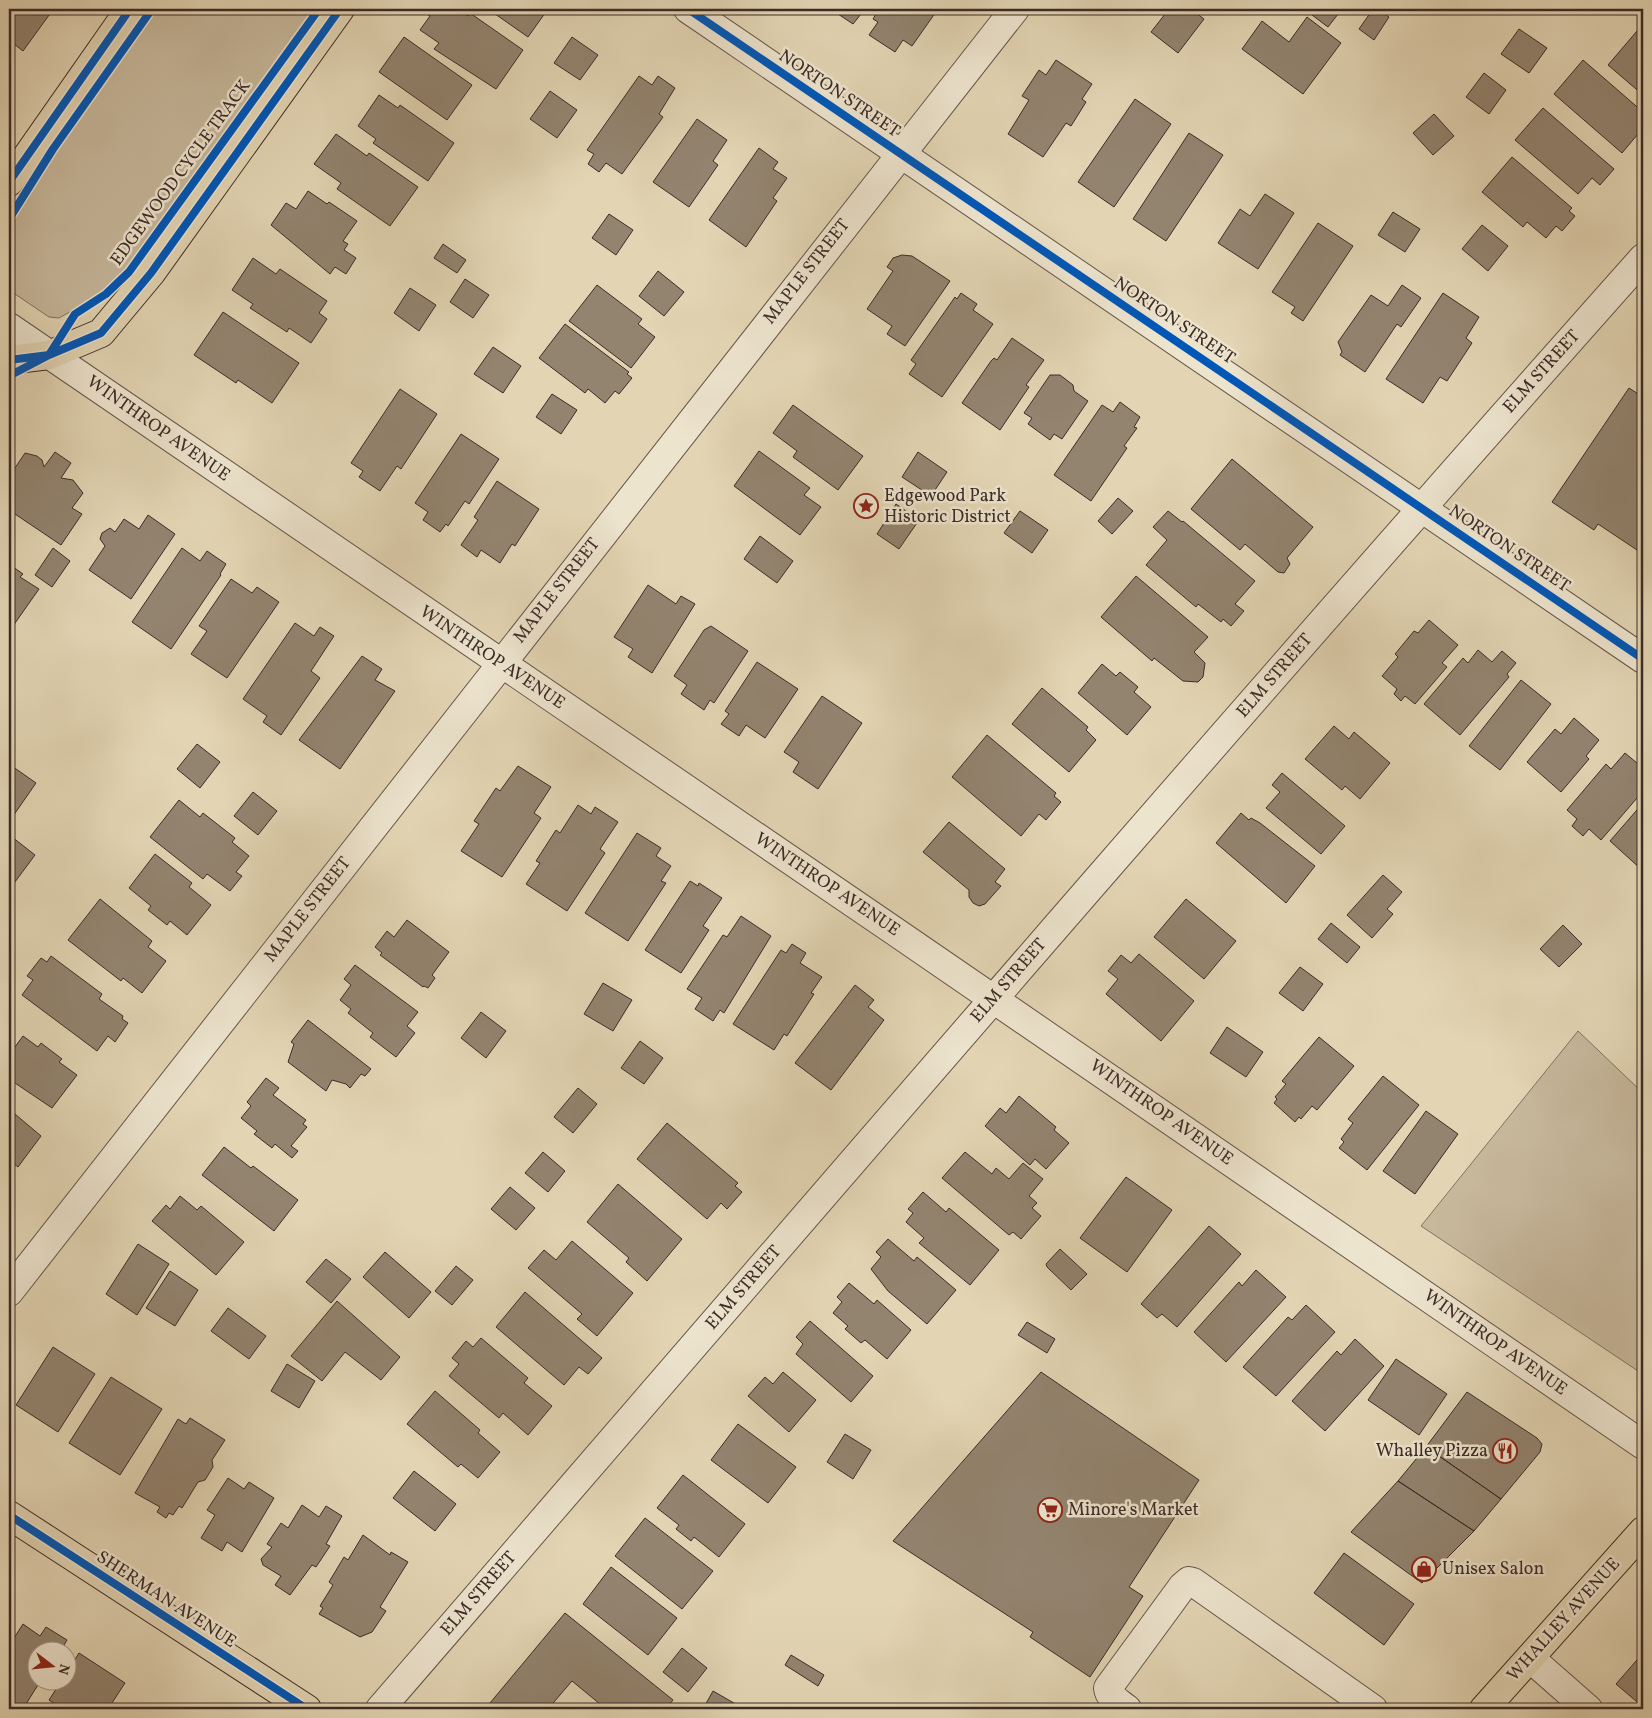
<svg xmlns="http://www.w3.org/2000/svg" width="1652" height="1718" font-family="Vollkorn,serif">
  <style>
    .green { fill: #c7b89c; stroke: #827262 }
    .building { fill: #938470; stroke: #3c2c27 }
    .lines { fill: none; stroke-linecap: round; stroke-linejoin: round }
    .minor-casing { stroke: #66564a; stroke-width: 30 }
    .major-casing { stroke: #3c2c27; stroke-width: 30 }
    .minor { stroke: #ede4ce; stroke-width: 28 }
    .major { stroke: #e3d5b4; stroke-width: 28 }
    .cycleway-casing { stroke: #ede4ce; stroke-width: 11 }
    .cycleway { stroke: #0057b8; stroke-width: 8 }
    .labels { text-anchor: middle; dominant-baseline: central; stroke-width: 5; stroke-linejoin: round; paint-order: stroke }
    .street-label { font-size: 18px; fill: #3c2c27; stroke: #ede4ce }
    .poi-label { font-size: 18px; fill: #3c2c27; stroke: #ede4ce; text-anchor: start }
  </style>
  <rect width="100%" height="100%" fill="#e3d5b4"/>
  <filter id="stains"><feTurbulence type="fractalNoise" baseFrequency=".004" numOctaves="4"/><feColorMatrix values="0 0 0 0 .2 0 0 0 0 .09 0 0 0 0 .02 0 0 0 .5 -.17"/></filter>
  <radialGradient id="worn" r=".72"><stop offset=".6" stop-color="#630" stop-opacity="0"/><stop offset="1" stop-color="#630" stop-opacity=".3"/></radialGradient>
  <path class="green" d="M158,9H313L164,220L121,276L100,295L59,318L49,317L9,290V225L29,191Z
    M1578,1031L1643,1093V1370L1641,1373L1421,1226Z"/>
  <path class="building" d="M9,9H49L52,11L23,51L9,40Z
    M425,9H457L468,16L470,13L523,50L496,89L434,49L439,43L420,30L430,16L423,12Z
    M488,9H548L528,37Z
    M837,9H865L853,24L835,12Z
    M879,9H938L912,46L903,40L895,52L869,35L878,22L873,19Z
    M1169,9H1191L1204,19L1178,53L1151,32Z
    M1304,9H1342L1328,27Z
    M1373,9H1377L1389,17L1374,40L1359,29Z
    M1307,17L1341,43L1303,94L1242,49L1262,21L1289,42Z
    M1519,29L1547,48L1529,73L1501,54Z
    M1637,31L1643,36V95L1608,65Z
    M404,37L472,85L447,120L379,72Z
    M572,37L598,55L580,80L554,63Z
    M1056,60L1092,84L1082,99L1086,102L1071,126L1066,123L1043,157L1008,134L1029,100L1022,96L1039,70L1046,75Z
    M1583,60L1643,112V128L1622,153L1554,94Z
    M1484,73L1506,90L1489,114L1466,97Z
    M639,76L652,85L658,76L675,88L659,114L663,117L622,174L606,163L599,172L588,164L594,154L587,150Z
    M550,91L577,110L557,138L530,119Z
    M379,95L398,108L400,105L454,143L428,181L373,143L376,139L358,126Z
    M1135,99L1171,124L1114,207L1078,182Z
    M1543,108L1614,169L1600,185L1592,178L1578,194L1515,140Z
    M1434,114L1454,136L1433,155L1413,133Z
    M697,119L727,140L713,161L718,165L689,207L653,182Z
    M1189,133L1223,155L1166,241L1133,219Z
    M336,134L367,156L369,153L418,187L390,226L337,189L341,183L314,164Z
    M759,148L778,162L773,169L787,178L773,198L777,201L746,247L709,220Z
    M1512,157L1572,208L1569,211L1575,216L1562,231L1556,226L1546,238L1527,222L1523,227L1482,192Z
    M308,191L327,204L329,202L357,221L343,241L348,244L344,250L356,258L346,274L335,267L330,274L271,225L286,203L296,209Z
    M1265,194L1294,213L1258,269L1218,243L1240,209L1250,216Z
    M1393,212L1420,229L1405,252L1378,235Z
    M609,214L633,230L616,255L592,238Z
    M1318,223L1353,246L1303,321L1291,313L1295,307L1272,292Z
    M1482,225L1508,246L1488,271L1462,249Z
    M443,244L466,260L457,273L434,258Z
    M902,255L912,256L950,281L905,346L887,334L892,326L867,309L893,271L887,267L893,258Z
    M253,258L276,274L280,269L327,301L319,313L327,319L311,343L289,328L287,332L250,308L253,304L232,290Z
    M658,271L684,292L664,316L639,296Z
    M465,279L489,295L473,318L450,302Z
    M597,285L642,319L638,324L655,337L631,368L569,321Z
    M1402,285L1421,298L1401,327L1397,324L1365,372L1340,355L1342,352L1338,342L1371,295L1388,306Z
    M410,288L436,305L419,331L394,313Z
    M961,293L977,304L973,310L993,324L942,397L909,374L916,364L911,360L955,297L957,299Z
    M1443,293L1479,317L1466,338L1472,343L1447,381L1440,377L1423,403L1386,379Z
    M223,312L299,363L272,403L238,380L236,383L194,355Z
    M565,324L629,372L627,374L632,378L619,394L615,391L605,403L588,389L585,393L539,358Z
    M1012,338L1044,360L1026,385L1029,387L1000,430L962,403L991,361L994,358L997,360Z
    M493,347L521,366L503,393L474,374Z
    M1050,375H1060L1073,385L1074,391L1088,401L1062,439L1054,434L1050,440L1028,424L1032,418L1024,413Z
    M1629,388L1643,397V554L1598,524L1594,530L1552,502Z
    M400,389L437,414L401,469L397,466L380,491L359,477L363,471L351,463Z
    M552,394L577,410L561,434L536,417Z
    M1120,402L1140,417L1134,427L1137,428L1124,446L1127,448L1091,501L1054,475L1102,405L1113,412Z
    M793,405L863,456L838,490L793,457L797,451L773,433Z
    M461,434L499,459L469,504L465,501L448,526L446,524L440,532L423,520L428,512L415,503Z
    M759,451L810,488L804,495L821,507L800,535L734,486Z
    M55,452L71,463L61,478L73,480L83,493L72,508L82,514L61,545L9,510V477L25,453L37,456L42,460L44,467Z
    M918,452L947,472L931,496L902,477Z
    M1232,459L1313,527L1287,558L1290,564L1284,573L1278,572L1245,544L1240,550L1191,509Z
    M497,481L539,509L515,546L512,544L500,563L481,550L477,557L461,545L478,520L474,517Z
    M1118,498L1133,511L1112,534L1098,521Z
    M896,504L919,520L899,549L877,534Z
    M1020,511L1048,530L1032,553L1004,533Z
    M1168,511L1182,522L1183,521L1255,581L1235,604L1244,611L1231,626L1223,619L1221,622L1198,604L1196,607L1146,565L1167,540L1153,527Z
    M148,515L175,534L131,599L89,570L105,546L100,539L102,533L110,528L115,532L124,519L139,529Z
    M760,536L793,561L777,583L744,559Z
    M53,548L70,561L52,587L35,575Z
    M182,548L200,561L207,551L226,564L220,574L221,575L171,649L132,622Z
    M9,564L23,574L20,577L39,589L13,626L9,623Z
    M1136,576L1208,637L1194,652L1205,663L1203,677L1198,682L1183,681L1154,658L1152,661L1101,617Z
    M231,579L252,593L257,587L279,602L227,678L191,654L207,631L199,626Z
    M648,585L676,604L681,596L695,604L652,673L628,657L633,649L614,637Z
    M1429,620L1458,645L1442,663L1447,667L1415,704L1405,696L1401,701L1394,694L1397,689L1382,676L1398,657L1395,654L1414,631L1418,633Z
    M295,623L314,636L320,627L334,636L311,671L320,678L281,735L263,722L267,716L243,699Z
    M711,626L748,651L714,703L710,700L704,710L681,694L687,685L674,676L704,630Z
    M1478,650L1492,662L1502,651L1516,663L1507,674L1509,677L1460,735L1424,704L1463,658L1468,663Z
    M362,656L382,669L375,680L395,691L340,769L299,740Z
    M757,662L798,689L765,738L746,725L739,736L721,724L729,714L725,711Z
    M1102,664L1116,676L1120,672L1138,687L1134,692L1151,707L1127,735L1078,693Z
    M1521,680L1551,704L1500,770L1469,746Z
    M1042,688L1088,727L1086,730L1096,740L1069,772L1012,724Z
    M822,696L862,723L818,789L793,772L799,762L784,752Z
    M1574,718L1599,740L1586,756L1589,759L1561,792L1527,762L1555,729L1561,734Z
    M1334,726L1349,739L1354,732L1390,763L1360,799L1345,786L1342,790L1305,759Z
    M987,735L1056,793L1054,796L1061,802L1046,820L1039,814L1021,836L952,777Z
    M197,744L220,762L200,788L177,769Z
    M1625,753L1643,768V791L1601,840L1589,829L1583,836L1572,826L1577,819L1567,810L1606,764L1611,769Z
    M9,764L36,783L11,819L9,817Z
    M518,766L551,787L534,813L541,818L502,877L461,851L479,824L474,821L496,788L500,791Z
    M1282,773L1345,826L1321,854L1266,808L1280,792L1272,785Z
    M253,792L277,811L258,835L234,816Z
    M179,800L200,817L203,813L235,838L232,842L249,856L236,872L242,876L230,891L207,874L203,879L150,837Z
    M1643,803V869L1642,870L1610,841Z
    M578,805L591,814L595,807L618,822L600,849L605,853L567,911L526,884L540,863L536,861L556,830L560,833Z
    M1241,813L1249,820L1251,818L1260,823L1315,866L1286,903L1216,843Z
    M949,822L1005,869L995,882L1001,886L985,904L979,906L973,903L969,897V890L923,852Z
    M637,833L661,848L656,856L671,866L661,881L666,883L628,941L585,913Z
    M12,837L35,855L9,890V842Z
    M155,854L192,883L189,887L211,905L187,935L170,921L167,925L148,910L151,906L129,888Z
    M1383,875L1402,892L1387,909L1393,914L1372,938L1347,915Z
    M690,881L698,886L699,883L722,898L703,926L709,930L681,973L645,950Z
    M100,899L152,941L148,947L166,961L142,993L123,978L121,981L68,940Z
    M1186,899L1236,941L1204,979L1154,937Z
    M741,916L771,936L724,1013L720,1010L713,1021L695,1009L702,998L687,989L723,935L727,937Z
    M407,920L449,952L432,975L435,978L428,988L424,986L423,987L380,955L382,953L375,947L387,931L394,937Z
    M1331,923L1360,947L1347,963L1318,939Z
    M1563,925L1582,944L1559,967L1540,949Z
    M792,944L806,953L800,963L822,977L811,993L814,994L787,1036L784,1034L774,1050L733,1024L781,950L786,953Z
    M1139,954L1194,1001L1161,1041L1106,994L1118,979L1108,971L1121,955L1131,963Z
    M51,956L102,994L99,999L123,1016L122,1019L128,1023L115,1042L108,1036L97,1051L22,995L33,980L27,976L41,958L47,962Z
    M355,965L418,1012L407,1026L415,1033L396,1057L370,1037L373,1033L348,1013L351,1009L340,1000L351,985L344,979Z
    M1300,967L1323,984L1303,1011L1279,993Z
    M603,983L632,1000L613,1031L584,1014Z
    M855,985L874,1000L868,1007L884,1020L831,1090L795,1063Z
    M481,1012L506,1031L486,1058L461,1038Z
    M308,1020L371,1069L365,1076L361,1074L350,1088L346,1084L332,1080L326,1091L288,1062L294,1044L291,1042Z
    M1227,1027L1263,1052L1246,1077L1210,1053Z
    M23,1036L38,1047L41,1043L62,1059L59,1062L77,1075L52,1108L9,1079V1055Z
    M1319,1037L1354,1066L1317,1110L1312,1106L1301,1119L1299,1117L1295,1122L1274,1103L1277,1099L1275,1097L1286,1084L1282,1081Z
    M640,1041L663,1058L644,1084L621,1068Z
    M1383,1076L1419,1105L1367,1170L1339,1148L1344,1142L1341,1139L1353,1123L1348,1119Z
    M266,1078L279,1088L273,1095L306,1120L303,1124L307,1127L291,1146L298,1151L292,1158L275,1144L272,1148L254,1134L257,1131L241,1118L251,1106L247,1102Z
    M578,1088L597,1104L573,1133L554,1117Z
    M1019,1096L1056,1127L1054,1130L1069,1143L1046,1169L1035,1159L1030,1165L985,1126L1000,1108L1006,1113Z
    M9,1109L41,1136L18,1167L9,1160Z
    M1426,1111L1458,1134L1415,1194L1383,1171Z
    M667,1123L738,1183L735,1186L742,1192L727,1209L721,1203L707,1219L637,1159Z
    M224,1147L251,1168L253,1166L298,1200L274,1231L202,1175Z
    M543,1152L565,1171L548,1192L525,1173Z
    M965,1152L992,1174L996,1168L1009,1179L1023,1163L1043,1179L1029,1196L1037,1203L1032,1208L1041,1216L1021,1239L1013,1232L1009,1235L942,1178Z
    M1126,1177L1172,1210L1127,1272L1080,1238Z
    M618,1184L682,1239L647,1281L626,1262L629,1258L587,1222Z
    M510,1187L535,1208L516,1230L491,1209Z
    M923,1192L946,1212L949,1208L999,1250L970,1285L919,1243L924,1238L906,1222L913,1213L908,1209Z
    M180,1196L197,1210L201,1206L244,1242L216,1275L152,1221L166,1205L170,1209Z
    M1209,1226L1241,1254L1177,1327L1162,1314L1157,1318L1141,1304Z
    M888,1239L914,1261L917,1257L956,1290L927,1324L888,1291L871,1269L881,1257L876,1252Z
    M572,1241L633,1293L597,1336L577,1319L582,1314L528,1268L544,1250L556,1260Z
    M138,1244L169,1264L137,1315L106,1294Z
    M1060,1249L1087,1274L1071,1290L1047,1267L1046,1264Z
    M385,1252L431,1292L409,1318L363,1277Z
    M326,1259L351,1279L331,1303L306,1282Z
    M456,1266L473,1280L452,1305L435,1291Z
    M1256,1270L1286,1297L1226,1362L1194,1332L1239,1282L1242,1286Z
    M170,1271L198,1290L175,1326L146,1308Z
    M849,1283L874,1304L877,1300L911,1330L887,1359L865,1340L861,1343L845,1329L848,1326L833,1313L842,1302L837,1297Z
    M525,1292L602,1358L588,1374L579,1367L564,1385L496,1327Z
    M337,1301L400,1357L381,1380L345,1352L322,1381L291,1356Z
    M1306,1305L1335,1332L1276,1396L1243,1367L1288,1317L1292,1320Z
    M228,1308L266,1336L249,1359L211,1331Z
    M810,1321L873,1376L851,1402L796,1354L803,1344L796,1337Z
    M1027,1322L1055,1339L1047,1353L1018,1335Z
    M481,1338L528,1378L524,1383L552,1406L528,1435L503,1413L499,1418L449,1376L459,1364L452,1358L466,1341L473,1347Z
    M1355,1339L1384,1366L1325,1431L1292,1401L1337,1351L1341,1355Z
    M53,1347L95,1374L58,1432L16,1405Z
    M1396,1359L1447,1394L1419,1435L1368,1400Z
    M287,1364L315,1381L299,1408L271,1391Z
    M783,1372L816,1400L789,1432L748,1396L765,1377L773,1384Z
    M1041,1372L1199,1480L1129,1587L1143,1596L1090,1677L1030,1637L1033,1632L893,1541Z
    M111,1377L162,1409L120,1475L69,1443Z
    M435,1391L480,1430L478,1433L500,1452L478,1478L461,1464L458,1467L407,1424Z
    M1467,1392L1537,1438L1542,1444L1540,1452L1501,1499L1426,1447Z
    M190,1418L225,1440L212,1460L213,1467L205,1480L198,1482L182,1508L179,1506L173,1515L169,1513L166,1518L157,1512L160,1507L135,1493L178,1419L186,1424Z
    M738,1424L796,1467L768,1503L711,1460Z
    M845,1434L871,1450L853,1479L827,1462Z
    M1426,1447L1501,1499L1474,1531L1398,1481Z
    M414,1471L456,1504L435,1531L393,1498Z
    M683,1475L745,1524L719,1557L694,1537L691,1541L676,1529L679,1525L657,1508Z
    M228,1478L244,1489L249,1482L274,1498L242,1552L227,1542L222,1551L201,1538L215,1515L207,1510Z
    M1398,1481L1474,1531L1422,1583L1351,1532Z
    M302,1505L319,1517L326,1506L342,1516L326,1544L330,1546L316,1567L312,1565L290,1595L275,1585L281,1576L263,1565L261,1559L272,1547L267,1544L281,1523L288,1528Z
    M645,1518L713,1571L682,1609L615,1556Z
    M363,1535L390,1555L391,1552L408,1562L380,1607L386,1611L372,1632L360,1637L319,1614L323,1608L320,1606L333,1585L329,1582L344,1557L348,1560Z
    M1344,1553L1414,1604L1384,1645L1314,1593Z
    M611,1567L677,1618L648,1655L583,1604Z
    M565,1613L673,1700L666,1709H606L572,1681L548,1709H485Z
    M23,1624L40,1636L46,1627L67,1640L61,1650H38V1680H41L23,1709H9V1646Z
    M682,1648L707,1668L688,1692L663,1672Z
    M79,1653L125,1683L108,1709H63L49,1700L62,1680H68V1671Z
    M1643,1653V1707L1616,1684Z
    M791,1655L824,1675L818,1686L785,1665Z
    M713,1691L739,1706L737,1709H703Z"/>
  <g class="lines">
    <defs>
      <path id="minor" d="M688,9L1643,659
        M9,327C554,699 1100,1070 1643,1445
        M9,1292L1015,9
        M1530,1658L1588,1709
        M380,1709C799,1224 1217,737 1643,258
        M1127,1709C1120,1703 1109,1698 1108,1688L1182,1587L1189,1581L1193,1582L1373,1709"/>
      <path id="major" d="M9,182L130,9
        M9,360L49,355L101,333L151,273L340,9
        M9,1515L307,1709
        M1484,1709L1643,1531"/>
    </defs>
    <use href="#minor" class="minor-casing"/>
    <use href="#major" class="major-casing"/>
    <use href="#minor" class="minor"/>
    <use href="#major" class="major"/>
    <defs>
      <path id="cycleway" d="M688,9L1643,659
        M9,182L130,9
        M9,219L53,149L152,9
        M9,360L49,355L101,333L151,273L340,9
        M9,376L49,355L75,314L106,294L129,272L319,9
        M9,1515L307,1709"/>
    </defs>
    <use href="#cycleway" class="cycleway-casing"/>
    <use href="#cycleway" class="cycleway"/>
  </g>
  <defs>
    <symbol id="sight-ring" viewBox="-11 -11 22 22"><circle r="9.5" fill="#ede4ce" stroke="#8f2418" stroke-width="1.5"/><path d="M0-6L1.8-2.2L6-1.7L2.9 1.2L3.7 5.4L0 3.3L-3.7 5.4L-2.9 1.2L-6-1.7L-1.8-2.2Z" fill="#8f2418"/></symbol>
    <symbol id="restaurant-ring" viewBox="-11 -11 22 22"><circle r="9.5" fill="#ede4ce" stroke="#8f2418" stroke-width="1.5"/><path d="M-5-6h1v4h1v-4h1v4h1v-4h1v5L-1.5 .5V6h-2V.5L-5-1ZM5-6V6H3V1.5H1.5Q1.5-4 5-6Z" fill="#8f2418"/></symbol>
    <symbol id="supermarket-ring" viewBox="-11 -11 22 22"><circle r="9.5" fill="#ede4ce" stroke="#8f2418" stroke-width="1.5"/><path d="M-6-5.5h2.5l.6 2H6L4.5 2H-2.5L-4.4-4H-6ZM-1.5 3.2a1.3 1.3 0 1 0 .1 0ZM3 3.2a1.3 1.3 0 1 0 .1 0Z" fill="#8f2418"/></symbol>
    <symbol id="shop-ring" viewBox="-11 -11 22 22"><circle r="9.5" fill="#ede4ce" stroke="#8f2418" stroke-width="1.5"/><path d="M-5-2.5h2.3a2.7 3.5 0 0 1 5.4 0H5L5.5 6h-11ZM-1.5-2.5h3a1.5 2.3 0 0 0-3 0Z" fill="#8f2418"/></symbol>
  </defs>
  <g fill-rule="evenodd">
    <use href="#sight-ring" x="852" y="492" width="28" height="28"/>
    <use href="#restaurant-ring" x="1491" y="1437" width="28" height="28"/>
    <use href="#supermarket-ring" x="1036" y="1496" width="28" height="28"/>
    <use href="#shop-ring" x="1410" y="1555" width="28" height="28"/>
  </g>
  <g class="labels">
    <g class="street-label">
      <text transform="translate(839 94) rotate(34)">NORTON STREET</text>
      <text transform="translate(181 173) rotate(-54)">EDGEWOOD CYCLE TRACK</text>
      <text transform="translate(807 272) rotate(-52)">MAPLE STREET</text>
      <text transform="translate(1174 321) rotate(34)">NORTON STREET</text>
      <text transform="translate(1542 372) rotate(-48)">ELM STREET</text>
      <text transform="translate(158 429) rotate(35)">WINTHROP AVENUE</text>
      <text transform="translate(1509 549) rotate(34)">NORTON STREET</text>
      <text transform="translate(557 591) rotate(-52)">MAPLE STREET</text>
      <text transform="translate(492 658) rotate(34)">WINTHROP AVENUE</text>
      <text transform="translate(1275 676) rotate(-49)">ELM STREET</text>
      <text transform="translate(827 885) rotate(34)">WINTHROP AVENUE</text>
      <text transform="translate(308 910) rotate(-52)">MAPLE STREET</text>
      <text transform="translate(1009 981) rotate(-49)">ELM STREET</text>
      <text transform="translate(1161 1113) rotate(35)">WINTHROP AVENUE</text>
      <text transform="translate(744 1288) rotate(-49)">ELM STREET</text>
      <text transform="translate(1495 1343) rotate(35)">WINTHROP AVENUE</text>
      <text transform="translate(479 1594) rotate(-49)">ELM STREET</text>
      <text transform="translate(166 1600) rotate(33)">SHERMAN AVENUE</text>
      <text transform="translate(1564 1620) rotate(-48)">WHALLEY AVENUE</text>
    </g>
    <g class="poi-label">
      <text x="884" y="496">Edgewood Park<tspan x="884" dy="21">Historic District</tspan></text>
      <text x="1488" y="1451" text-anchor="end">Whalley Pizza</text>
      <text x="1068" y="1510">Minore's Market</text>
      <text x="1442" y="1569">Unisex Salon</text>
    </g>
  </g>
  <rect width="1652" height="1718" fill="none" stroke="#e3d5b4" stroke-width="30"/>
  <rect x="10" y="10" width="1632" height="1698" fill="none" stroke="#3c2c27" stroke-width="2.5"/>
  <rect x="15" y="15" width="1622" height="1688" fill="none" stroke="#3c2c27"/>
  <g transform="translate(52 1666) rotate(106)"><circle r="24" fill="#ede4ce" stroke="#a69a8b"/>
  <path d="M0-4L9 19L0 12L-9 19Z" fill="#8f2418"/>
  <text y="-8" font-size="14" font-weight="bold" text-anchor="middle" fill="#3c2c27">N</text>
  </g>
  <rect width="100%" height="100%" filter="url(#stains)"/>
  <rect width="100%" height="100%" fill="url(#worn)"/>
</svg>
